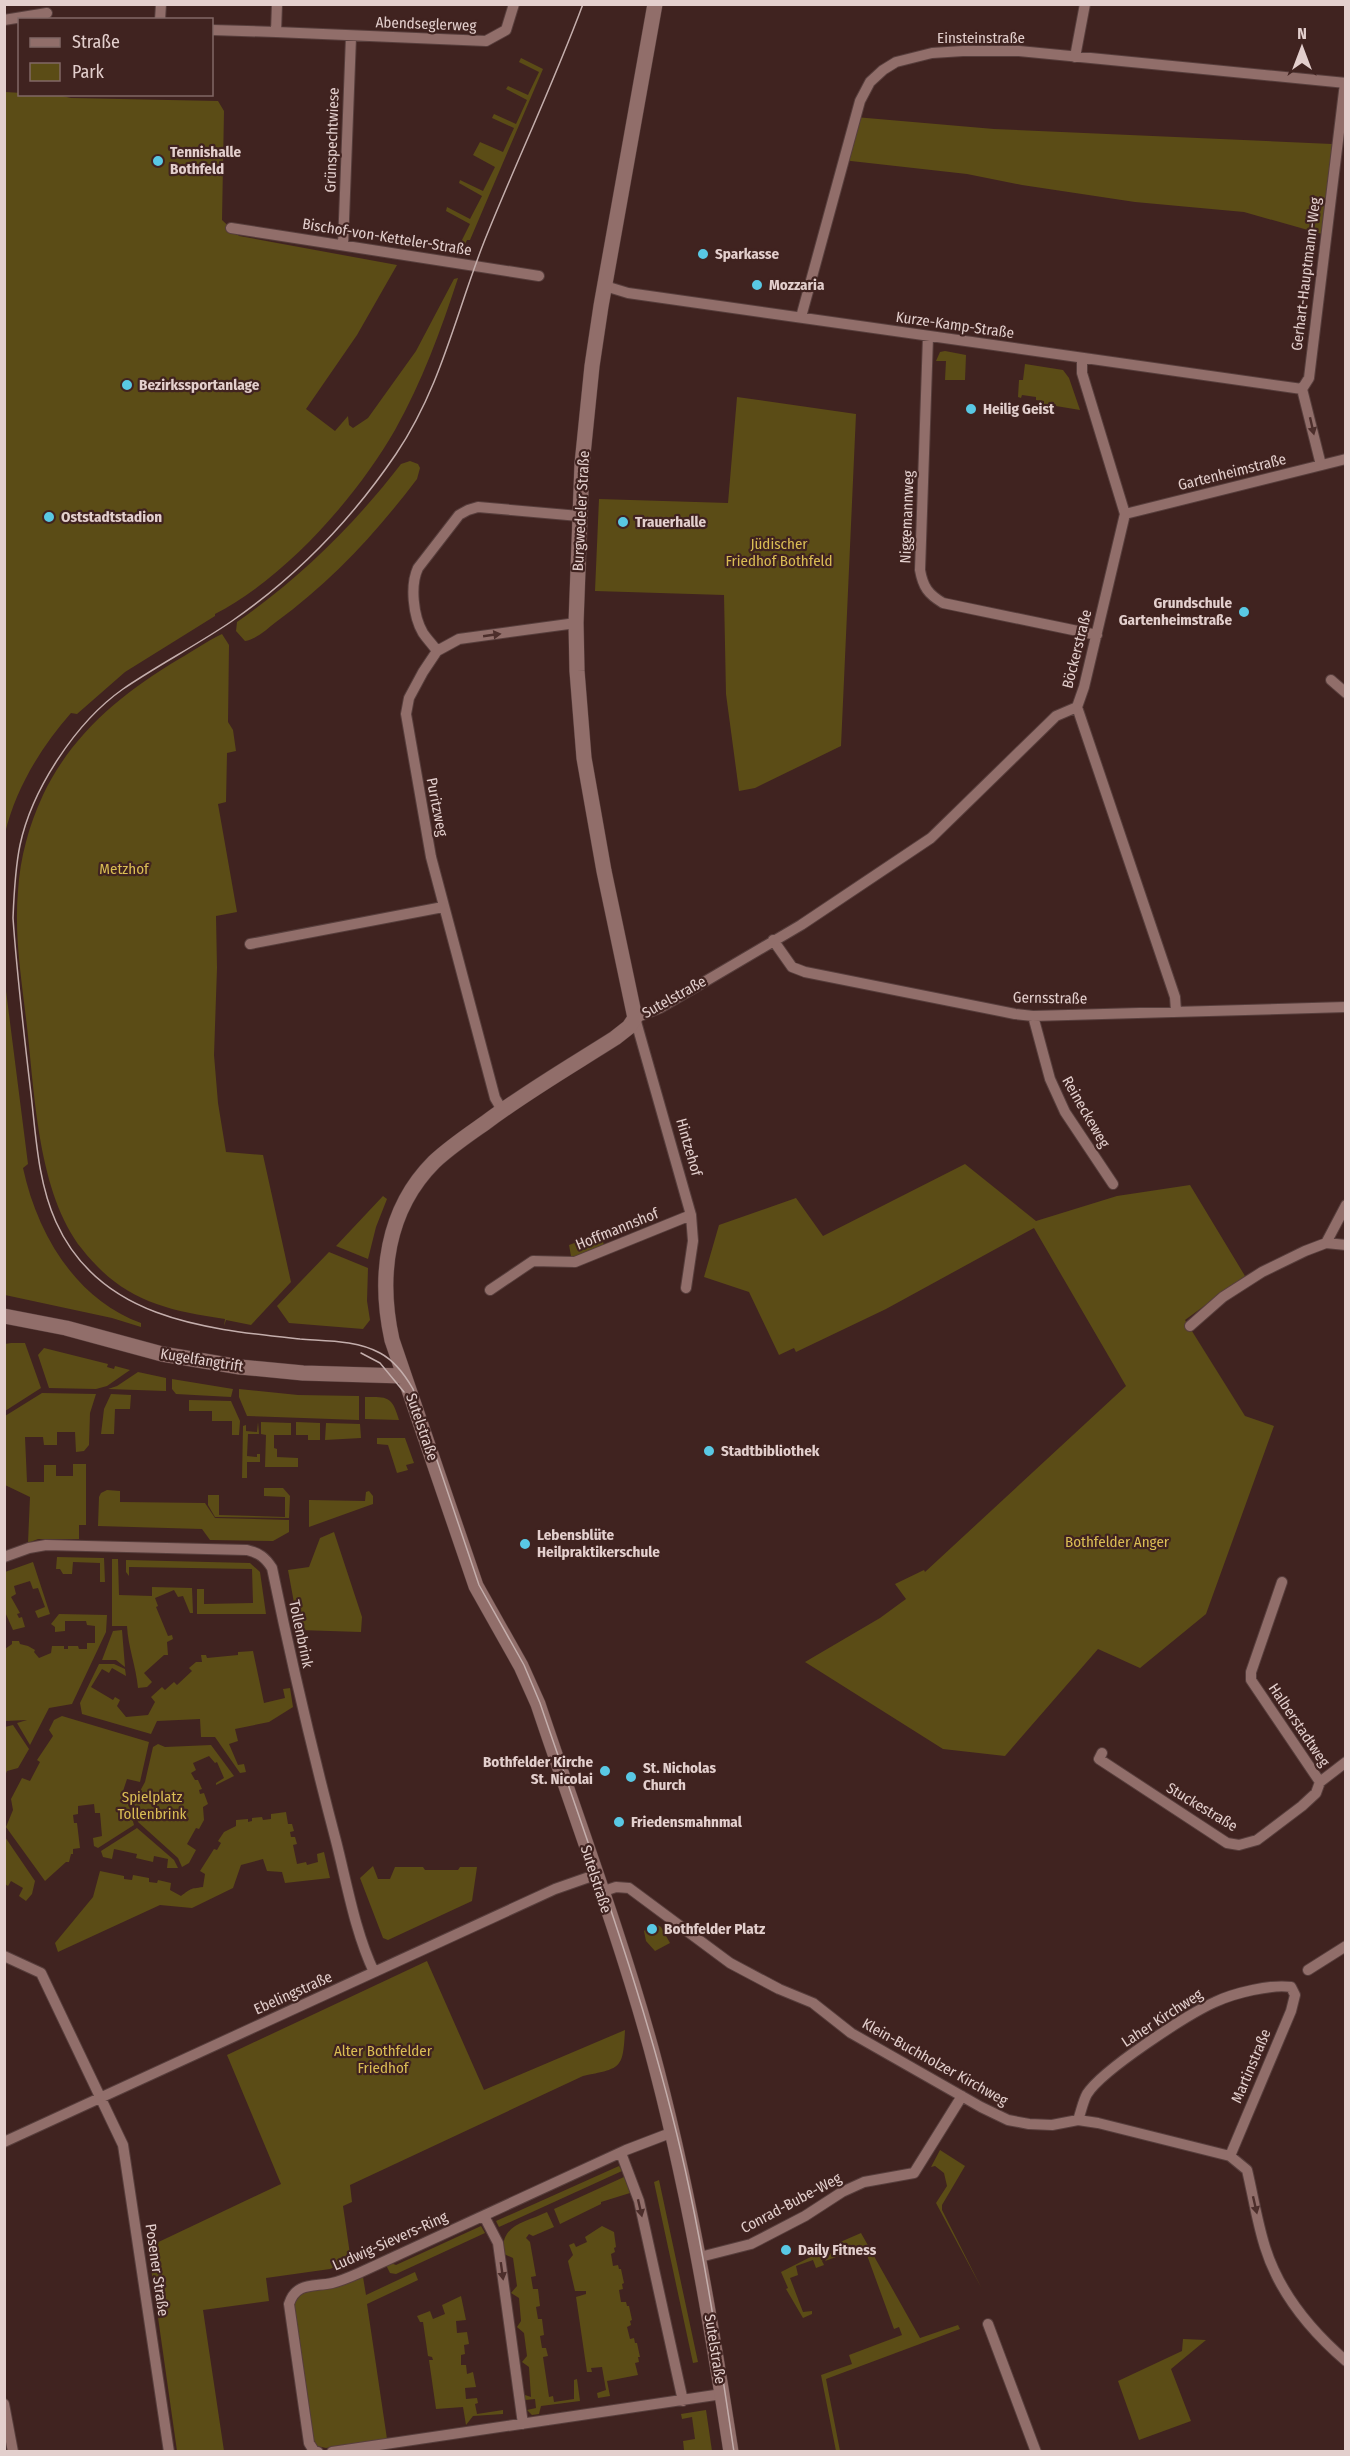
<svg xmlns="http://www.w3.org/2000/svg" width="1350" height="2456" font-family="'Fira Sans Condensed',sans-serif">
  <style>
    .green { fill: #5b4c16 }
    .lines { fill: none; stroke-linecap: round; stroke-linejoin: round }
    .minor-casing { stroke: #573e3c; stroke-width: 12 }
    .secondary-casing { stroke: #573e3c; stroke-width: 16 }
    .minor { stroke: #916e6a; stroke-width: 10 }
    .secondary { stroke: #916e6a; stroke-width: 15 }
    .tram { stroke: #c4aeac; stroke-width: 1.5 }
    .oneway { fill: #4c2e2b }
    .poi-dot { fill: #59c8e4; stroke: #402320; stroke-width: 2 }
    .labels { text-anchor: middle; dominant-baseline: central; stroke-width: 4.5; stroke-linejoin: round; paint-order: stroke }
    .street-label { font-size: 15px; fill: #e3cfcd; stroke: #402320 }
    .poi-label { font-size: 15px; font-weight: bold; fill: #e3cfcd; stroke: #402320; text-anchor: start }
    .park-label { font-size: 15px; fill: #dabd54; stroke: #402320 }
  </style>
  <rect width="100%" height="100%" fill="#402320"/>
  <path class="green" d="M521,58L543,69L470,240H467L462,250L458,248L470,224L446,211L447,207L470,219L482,196L459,183L460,180L483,191L495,167L473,155L480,142L503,152L514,128L492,118L494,114L516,124L527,100L506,89L508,86L528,95L539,72L519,62Z
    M5,92L58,95L71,98L218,101L224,111L222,220L239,236L397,265L357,335L306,409L335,431L348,416L349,425L353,428L368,418L416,351L454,279L458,278C441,330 422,382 395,430C356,498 285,578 215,614V616L125,672L77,714L71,713C41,747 16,788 5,833Z
    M855,117L994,129L1332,144L1322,234L1244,212L1135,202L1022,185L967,174L842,160Z
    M945,351L966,355L965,380H945L946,361H936L940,352Z
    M1025,364L1063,370L1069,378L1080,410L1044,404V401L1036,400V397L1022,395L1021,398L1018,397L1019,380H1023Z
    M737,397L856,414L841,746L755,788L739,791L726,694L724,595L595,591L599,499L728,503Z
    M410,461L418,464L420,468L417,479C376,533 331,582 276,622C267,629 257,639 245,641L236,631L237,622C300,578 354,525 401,464Z
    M222,634L229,645L228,722L233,730L236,751L227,753L226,802L218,804L237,912L216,916L217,968L214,1055L218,1103L226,1152L263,1155L291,1282L251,1325L226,1320L224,1326L225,1319C164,1310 122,1300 82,1249C38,1193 35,1097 27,1027C22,982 14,937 18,891C20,858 29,825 43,795C72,734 122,693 179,659C193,651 207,641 222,634Z
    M5,983L28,1164L23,1168C37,1233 75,1299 141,1323V1327L112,1318L5,1295Z
    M965,1164L1036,1221L1117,1196L1190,1185L1245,1276L1185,1320L1245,1416L1274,1426L1206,1614L1140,1668L1098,1649L1005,1756L943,1749L805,1662L880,1618L906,1599L895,1584L924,1570L925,1572L1126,1386L1034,1228L886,1309L796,1352L794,1348L779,1355L749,1292L704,1277L719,1225L796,1198L823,1236Z
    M383,1196L387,1199L376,1227L368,1259L336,1246Z
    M598,1234L601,1235L604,1245L574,1258L571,1256L569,1245Z
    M329,1252L368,1268L367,1301L370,1320L363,1329L289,1323L277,1306Z
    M11,1343H25L41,1388L5,1411V1344Z
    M44,1348L108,1364L107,1367L114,1369L115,1366L130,1370L107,1386L96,1389L49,1388L38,1355Z
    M138,1372L166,1378V1391L108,1389L117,1386Z
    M172,1379L233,1389L231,1397L176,1394L172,1389Z
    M239,1389L298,1395L359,1396V1420L247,1416L239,1397Z
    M42,1393L96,1394L90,1413L89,1445L84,1451L76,1452L75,1432H57V1445H44L43,1437H25L27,1482H44V1465H56V1476H73V1464H86V1525H79V1539H38L28,1543L30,1497L5,1485V1416Z
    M111,1394L131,1395L130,1409H115L114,1434H101L104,1409Z
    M365,1397C388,1397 392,1396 399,1420L365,1419Z
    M189,1400L231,1401L240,1421L239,1435H232V1421H212V1411H189Z
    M258,1422L259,1434H248L247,1456L257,1457V1454H260V1462H247V1478H242L243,1426L246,1425V1431L257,1432Z
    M261,1422L291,1423V1435H274V1448L277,1449V1457L298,1458V1467H265L266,1435L261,1434Z
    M296,1422L320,1423V1440H308V1435H296Z
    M326,1423L360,1424L361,1438L325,1440Z
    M377,1438H405L414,1463L406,1465L408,1470L397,1473L388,1445L377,1444Z
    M264,1488H283L290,1496L289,1518L215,1517L208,1505V1495H219V1515L285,1517V1497L264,1496Z
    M107,1490L120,1491V1502L205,1503L215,1518L289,1520V1532L273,1541L210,1540L202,1529L98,1526L99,1497L101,1493Z
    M369,1491L373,1496V1504L309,1527V1500L365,1501L366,1492Z
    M334,1532L362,1617L361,1632L299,1630L288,1570L309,1567L320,1538Z
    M57,1557L104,1558L105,1582H100V1563L73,1562L72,1574H63L60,1569H56Z
    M112,1559H118L119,1595L152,1596V1587L192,1588L193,1613H190L183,1596L178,1597L174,1590L155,1598L158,1606L156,1607L168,1636L172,1635L173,1639L167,1642L168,1655H164L144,1673L152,1682L147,1687L138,1688C136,1666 128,1647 127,1626H112Z
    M126,1560L250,1563L260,1572L266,1614H197V1589H204V1604L253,1603L252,1569L129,1567V1576L126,1572Z
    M33,1562L50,1614L38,1618L35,1611L45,1607L38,1588L33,1589L30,1581L14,1586L16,1594L11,1597L20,1613L17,1614L19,1618L22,1617L25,1627L13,1630L5,1612V1572Z
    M59,1614L107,1615L106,1632L72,1704L49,1708L30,1745L17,1723L27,1720L5,1721V1649L12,1644V1641H19L20,1644L28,1646L35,1650L34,1652L39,1658L51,1653L52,1646H64V1649H68V1646H78L79,1649H87V1643H95V1626L87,1625L86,1621H65V1631L55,1632V1627L51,1624Z
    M122,1630L125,1667L116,1660H102L113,1631Z
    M253,1651L264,1703L285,1698L283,1689L290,1688L293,1707L269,1722L235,1729L238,1741L229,1744L238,1765L244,1764L246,1772L240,1773L215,1737H201L200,1719L157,1721L151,1734L82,1714L80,1703L99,1664H114L125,1669L126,1676L112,1668L109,1673L102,1669L91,1687L113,1700L115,1697L120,1700L117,1706L126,1717L148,1715L155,1702L151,1697L162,1687L165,1690L174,1682L177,1685L192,1671L189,1668L196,1662H202L201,1655H206L207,1658L238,1655V1652Z
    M62,1716L149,1742L140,1782L127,1779L123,1791L129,1793L131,1799L128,1802L134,1825L98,1848L94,1846L93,1838L102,1836L100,1813H95L94,1804L78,1806V1814L73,1815L74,1823H77L80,1848L73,1849V1854H71L69,1862H66L45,1881L6,1827L13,1810L11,1799L22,1778L30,1781L40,1762L37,1760L53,1736L49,1730L54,1720Z
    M13,1725L29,1749L18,1768L7,1771L5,1776V1727Z
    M158,1744L165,1747L211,1745L234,1776L216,1785V1783L224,1778L217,1762L215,1763L209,1756L193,1763L196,1770L191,1773L195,1780H198L202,1789L199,1790L200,1794L204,1793L208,1804L203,1807L204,1820L199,1829L196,1828L187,1844L196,1850L189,1863L182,1867L178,1858L138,1822L134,1802L145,1782L153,1747Z
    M286,1812L288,1824H292L294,1831L290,1832L291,1837H295L297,1844L293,1845L297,1864L306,1862L307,1865L318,1862L317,1854L324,1852L330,1878L285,1883L282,1872L267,1871L263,1859L241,1865L233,1888L192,1908L160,1905L58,1952L55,1943L93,1897L100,1871L124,1876V1879L132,1880L133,1875L149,1878V1882L157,1883L158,1880L171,1883L170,1890L181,1896C192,1888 189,1889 203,1887L205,1874L200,1871L214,1849L217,1850L221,1843L218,1841L224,1832L236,1826V1820L248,1819V1822L252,1821V1818L262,1817L263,1820L271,1819V1814Z
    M137,1828L174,1860L178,1868H167L168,1859L154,1856L153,1862L136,1858L137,1854L114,1849L112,1859L103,1857L101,1851Z
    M5,1837L35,1881L32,1894L26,1901L19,1896L23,1888L11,1881L8,1886L5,1884Z
    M373,1866L378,1879H390L395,1867H423L425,1870H458L460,1867H477L472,1901L388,1940L383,1938L360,1878Z
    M654,1923L661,1927L670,1943L655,1951L646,1941L644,1931Z
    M427,1961L484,2090L625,2030C623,2070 621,2068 583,2076L350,2185L352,2202L343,2206L351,2261L330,2269L266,2278L269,2301L203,2310L224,2451H177L148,2247L281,2184L227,2055Z
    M940,2150L965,2166L942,2205V2210L982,2289L936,2203L947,2186L944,2173L935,2166L931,2167Z
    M619,2166L622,2171L499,2227L496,2221Z
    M624,2177L630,2193L601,2202V2204L560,2224L554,2209Z
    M659,2180L698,2362L693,2363L654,2182Z
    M547,2212L554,2227L533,2236L529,2234L526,2238L530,2242L536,2276L531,2277L533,2289H538L540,2306L536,2307L538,2319H542L544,2335L540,2336L542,2348H546L548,2356L543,2357L549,2397L553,2396L554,2402L574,2399V2380L577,2379L580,2401L541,2406L539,2414L532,2415L527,2410L536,2408L535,2399L525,2400V2395L531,2397L529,2367L522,2362L527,2356L524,2333L517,2327L521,2321L519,2298L511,2293L517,2286L513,2258L504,2254C499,2225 524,2223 547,2212Z
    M481,2226L485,2233L396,2274L390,2273L386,2265L391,2263L396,2265Z
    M602,2226L614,2232L616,2247L614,2248L615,2252L611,2254L613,2266L618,2265L619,2269H621L624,2283L622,2284L623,2289L619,2290L621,2302H626L627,2306H629L632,2320L630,2321L631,2325L627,2327L630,2339L634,2338L635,2343H637L640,2357H638L639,2362L635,2363L638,2375L607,2381L610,2396L598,2398L597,2393L606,2390L602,2367L591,2368L592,2372H587L576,2297L586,2294V2291H575L568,2261L573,2255L569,2245L574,2243L576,2247L587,2242L585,2237Z
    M861,2233L920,2338L958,2325L960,2329L826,2379L840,2451H836L821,2375L852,2364L849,2355L902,2335L899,2327L894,2329L864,2247L825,2261L838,2243Z
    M834,2245L822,2261L824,2265L816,2268L813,2260L796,2266L798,2275L790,2278L803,2312L812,2311V2314L803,2318L786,2289L788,2288L781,2272Z
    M415,2272L418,2280L367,2304L387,2439L326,2448L317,2446L313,2440L293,2306L296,2297L305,2292L363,2277L366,2295Z
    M461,2296L466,2320L456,2321L457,2333L467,2332L469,2344L464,2345L465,2354L461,2355V2365H466L467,2374L473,2372L476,2387L465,2388L466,2399L477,2398L478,2403L475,2404L477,2414L503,2410V2414L473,2416L466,2425L463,2407L436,2409L429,2360H433L432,2357L428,2356L423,2322H420L417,2316L430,2311L433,2319L445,2314L442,2305Z
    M1183,2339L1206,2340L1171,2369L1191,2421L1139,2440L1118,2381L1182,2351Z
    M706,2410L712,2451H672L684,2450L683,2441L695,2439L692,2417L682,2419L681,2414Z"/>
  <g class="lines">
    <defs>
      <path id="minor" d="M4,20L47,13
        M160,20L161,4
        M212,30L276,32L277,4
        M276,32L486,41L506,30L514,4
        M1075,57L1085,4
        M231,228L539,276
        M343,245L351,37
        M605,286L628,293L1302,389
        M801,317L860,101L870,82L883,70L896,62L932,53L963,51H1019L1346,83
        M928,337L920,570C923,587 928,594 943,603L1097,635
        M1082,358V373L1125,514L1084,687L1077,707L1175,997L1176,1011
        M1302,389L1309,378L1345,83
        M1302,389L1321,465
        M1125,514L1346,459
        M437,651C433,645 427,639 423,633C413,616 410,585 418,568L459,515L468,510L478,507L579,516
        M1331,680L1346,693
        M773,940L792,967L805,972L1015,1014L1033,1016L1346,1007
        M250,944L443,907
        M1033,1016L1050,1079L1065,1112L1113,1184
        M502,1110L495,1098L431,857L406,714L409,698L423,672L437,651L459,639L576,623
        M1326,1243L1346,1205
        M686,1288L693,1241L691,1215L635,1018L660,1008L801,925L931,838L1056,716L1077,707
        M490,1290L533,1261L575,1262L691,1215
        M1190,1326L1223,1297L1262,1272L1305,1251L1326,1243L1346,1245
        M4,1557L29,1548L46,1545L247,1550C259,1553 265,1557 272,1568C291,1660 312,1750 336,1841C347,1884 355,1932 374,1972
        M1282,1582L1251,1672V1680L1320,1782
        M1102,1753L1099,1759L1227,1843L1239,1845L1257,1840L1302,1806L1316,1793L1320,1782L1346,1762
        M601,1892L616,1887L629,1888L730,1963L779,1989L813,2003L851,2033L981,2107L1008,2120L1029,2124L1052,2125L1078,2120L1098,2123L1230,2156L1247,2170C1253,2195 1257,2222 1265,2247C1279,2292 1310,2330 1346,2361
        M4,1956L41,1973L123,2145L169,2452
        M1308,1970L1346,1946
        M1078,2120C1081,2112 1083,2101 1087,2094C1102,2070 1188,2014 1215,2002C1234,1993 1271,1984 1291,1987L1295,1995L1291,2011L1230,2156
        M4,2142L555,1889L595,1875
        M621,2153L639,2201L683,2401
        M484,2216L498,2243L523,2424
        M700,2257L751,2244L805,2216L842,2192L864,2182L914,2173L962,2096
        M988,2324L1036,2452
        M4,2404L13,2452
        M318,2452L314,2451L309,2443L289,2304C296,2282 313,2287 332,2283C341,2281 350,2277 359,2273L626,2150L673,2132
        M332,2452L722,2394"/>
      <path id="secondary" d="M655,4L601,306L592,366L582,464L576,623L577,671L584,758L604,871L635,1018L629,1027L615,1038C571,1066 526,1092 485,1123C468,1135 450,1147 434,1162C386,1210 378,1277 392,1340L476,1586L521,1666L538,1704C576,1818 619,1932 651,2048C687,2181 710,2315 731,2452
        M4,1316L66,1328L162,1354L240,1367L303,1373L403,1376"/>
    </defs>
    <use href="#minor" class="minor-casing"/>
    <use href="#secondary" class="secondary-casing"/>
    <use href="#minor" class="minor"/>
    <use href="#secondary" class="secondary"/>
    <path class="tram" d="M583,4C553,85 516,162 484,242C455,316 441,387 396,454C352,519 297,576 232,621C197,645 158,665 123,689C76,722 32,789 20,845C15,869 14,893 13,918C17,976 24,1035 31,1094C36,1137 38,1182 56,1222C100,1320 207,1329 300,1339C326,1341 357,1340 380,1353C395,1361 405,1375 413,1389L479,1585L524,1665L540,1703C595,1864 655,2025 690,2192C708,2278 721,2365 734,2452
      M361,1353L380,1363L404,1392"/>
  </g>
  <defs><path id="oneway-solid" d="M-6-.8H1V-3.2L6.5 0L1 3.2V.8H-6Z" transform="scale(1.5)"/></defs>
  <g class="oneway">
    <use href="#oneway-solid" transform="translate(1312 426) rotate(77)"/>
    <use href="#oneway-solid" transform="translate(492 635) rotate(-8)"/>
    <use href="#oneway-solid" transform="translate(1255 2205) rotate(77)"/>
    <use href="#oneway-solid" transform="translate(640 2208) rotate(77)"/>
    <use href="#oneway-solid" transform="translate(502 2271) rotate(82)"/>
  </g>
  <g class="poi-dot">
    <circle cx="158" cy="161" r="6"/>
    <circle cx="703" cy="254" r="6"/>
    <circle cx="757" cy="285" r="6"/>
    <circle cx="127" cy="385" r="6"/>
    <circle cx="971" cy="409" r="6"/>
    <circle cx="49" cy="517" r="6"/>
    <circle cx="623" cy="522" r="6"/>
    <circle cx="1244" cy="612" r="6"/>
    <circle cx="709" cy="1451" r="6"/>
    <circle cx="525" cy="1544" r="6"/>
    <circle cx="605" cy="1771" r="6"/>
    <circle cx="631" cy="1777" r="6"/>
    <circle cx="619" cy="1822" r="6"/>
    <circle cx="652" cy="1929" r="6"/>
    <circle cx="786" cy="2250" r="6"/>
  </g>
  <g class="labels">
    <g class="street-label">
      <text transform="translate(426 24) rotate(2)">Abendseglerweg</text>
      <text x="981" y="38">Einsteinstraße</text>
      <text transform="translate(332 140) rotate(-88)">Grünspechtwiese</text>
      <text transform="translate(387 237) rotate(9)">Bischof-von-Ketteler-Straße</text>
      <text transform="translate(1306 274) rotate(-83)">Gerhart-Hauptmann-Weg</text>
      <text transform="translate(955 325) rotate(8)">Kurze-Kamp-Straße</text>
      <text transform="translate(1232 472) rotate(-14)">Gartenheimstraße</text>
      <text transform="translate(581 511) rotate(-87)">Burgwedeler Straße</text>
      <text transform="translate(907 517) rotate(-88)">Niggemannweg</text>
      <text transform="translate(1077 649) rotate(-76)">Böckerstraße</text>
      <text transform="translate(437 807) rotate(79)">Puritzweg</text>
      <text transform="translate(674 997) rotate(-29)">Sutelstraße</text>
      <text transform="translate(1050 998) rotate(1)">Gernsstraße</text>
      <text transform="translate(1086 1112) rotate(60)">Reineckeweg</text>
      <text transform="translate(689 1147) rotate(74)">Hintzehof</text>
      <text transform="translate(617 1229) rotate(-22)">Hoffmannshof</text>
      <text transform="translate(202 1360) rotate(9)">Kugelfangtrift</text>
      <text transform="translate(422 1427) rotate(71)">Sutelstraße</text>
      <text transform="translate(301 1634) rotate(78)">Tollenbrink</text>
      <text transform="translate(1299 1725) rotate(56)">Halberstadtweg</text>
      <text transform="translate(1202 1807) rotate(31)">Stuckestraße</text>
      <text transform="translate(596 1879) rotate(72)">Sutelstraße</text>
      <text transform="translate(293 1993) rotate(-24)">Ebelingstraße</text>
      <text transform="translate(1162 2018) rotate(-33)">Laher Kirchweg</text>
      <text transform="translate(935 2062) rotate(29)">Klein-Buchholzer Kirchweg</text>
      <text transform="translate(1251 2066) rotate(-67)">Martinstraße</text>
      <text transform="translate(791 2203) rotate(-28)">Conrad-Bube-Weg</text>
      <text transform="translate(390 2241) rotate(-24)">Ludwig-Sievers-Ring</text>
      <text transform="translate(157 2270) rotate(82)">Posener Straße</text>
      <text transform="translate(715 2349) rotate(81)">Sutelstraße</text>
    </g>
    <g class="poi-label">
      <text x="170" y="152">Tennishalle<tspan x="170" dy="17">Bothfeld</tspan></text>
      <text x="715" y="254">Sparkasse</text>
      <text x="769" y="285">Mozzaria</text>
      <text x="139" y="385">Bezirkssportanlage</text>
      <text x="983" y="409">Heilig Geist</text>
      <text x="61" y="517">Oststadtstadion</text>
      <text x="635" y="522">Trauerhalle</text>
      <text x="1232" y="603" text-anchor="end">Grundschule<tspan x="1232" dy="17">Gartenheimstraße</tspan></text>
      <text x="721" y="1451">Stadtbibliothek</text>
      <text x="537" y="1535">Lebensblüte<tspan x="537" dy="17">Heilpraktikerschule</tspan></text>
      <text x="593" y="1762" text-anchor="end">Bothfelder Kirche<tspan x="593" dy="17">St. Nicolai</tspan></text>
      <text x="643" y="1768">St. Nicholas<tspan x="643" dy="17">Church</tspan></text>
      <text x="631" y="1822">Friedensmahnmal</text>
      <text x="664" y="1929">Bothfelder Platz</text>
      <text x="798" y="2250">Daily Fitness</text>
    </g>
    <g class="park-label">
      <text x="779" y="544">Jüdischer<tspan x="779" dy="17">Friedhof Bothfeld</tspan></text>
      <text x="124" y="869">Metzhof</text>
      <text x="1117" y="1542">Bothfelder Anger</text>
      <text x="152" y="1797">Spielplatz<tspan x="152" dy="17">Tollenbrink</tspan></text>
      <text x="383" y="2051">Alter Bothfelder<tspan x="383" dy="17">Friedhof</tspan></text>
    </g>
  </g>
  <rect width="1350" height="2456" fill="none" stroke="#e3cfcd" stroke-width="12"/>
  <rect x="18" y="18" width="195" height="78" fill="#402320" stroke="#816865" stroke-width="1.5"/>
  <rect x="30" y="38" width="30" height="9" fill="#916e6a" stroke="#816865" stroke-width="1.5"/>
  <text x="72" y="48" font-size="18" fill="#e3cfcd">Straße</text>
  <rect x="30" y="63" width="30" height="18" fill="#5b4c16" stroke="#816865" stroke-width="1.5"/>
  <text x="72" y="78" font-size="18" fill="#e3cfcd">Park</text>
  <g transform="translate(1302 48)" stroke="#402320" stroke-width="4.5" paint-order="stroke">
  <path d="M0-4.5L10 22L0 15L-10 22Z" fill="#e3cfcd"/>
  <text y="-9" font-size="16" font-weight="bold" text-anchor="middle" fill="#e3cfcd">N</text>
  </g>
</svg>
